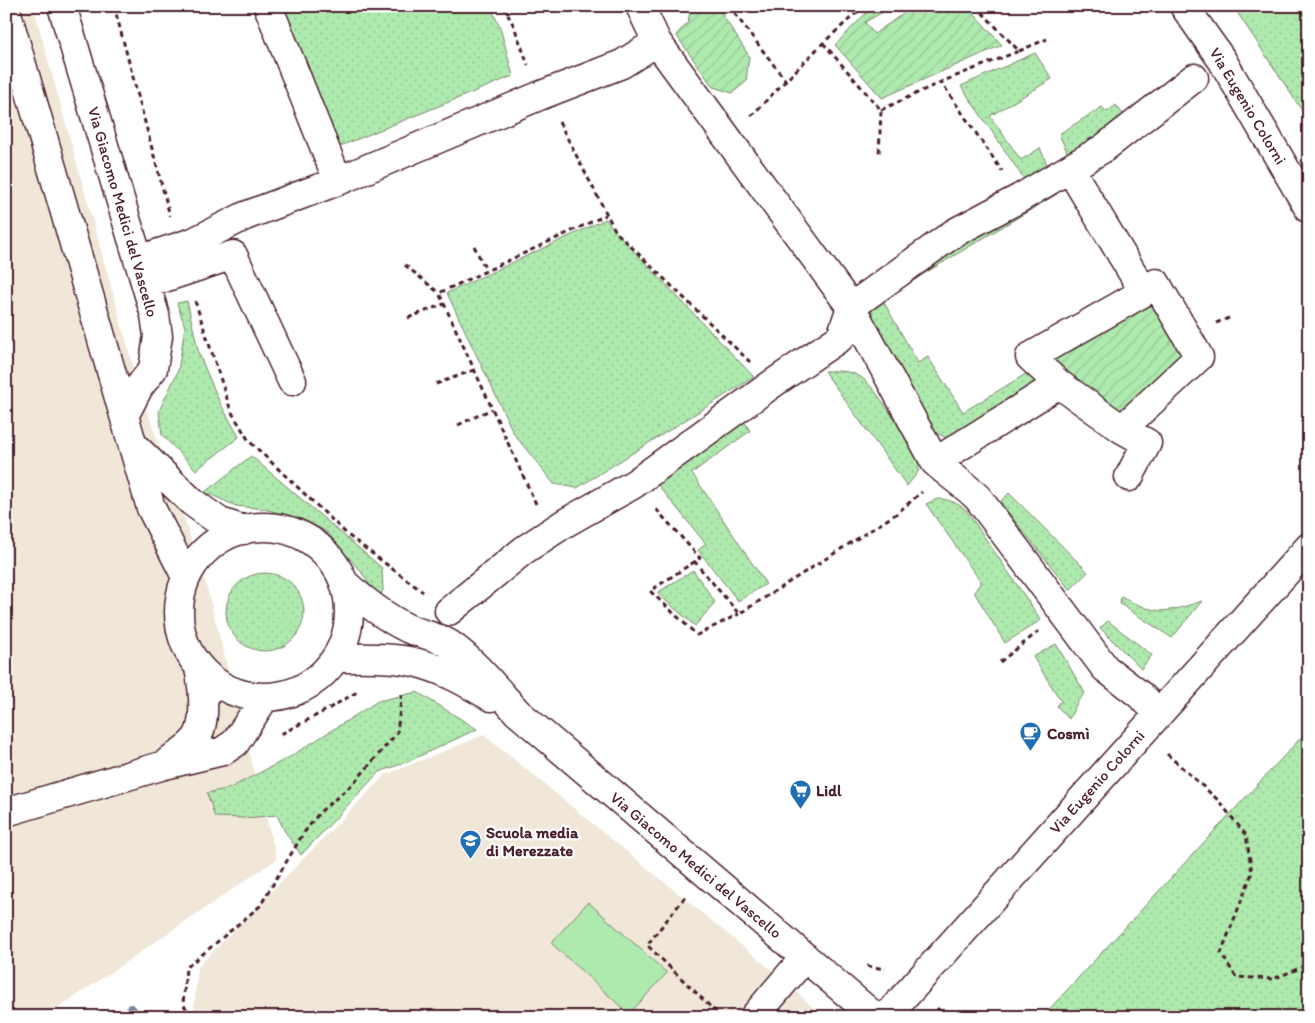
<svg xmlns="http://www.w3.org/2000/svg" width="1315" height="1023" font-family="Itim,sans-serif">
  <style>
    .built { fill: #f0e7d9 }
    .grass { fill: url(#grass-dots); stroke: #7c846c }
    .garden { fill: url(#garden-furrows); stroke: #7c846c }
    .pitch { fill: #aee9ae; stroke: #7c846c }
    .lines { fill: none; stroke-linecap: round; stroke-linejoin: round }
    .stream { stroke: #72869f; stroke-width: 10 }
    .minor-casing { stroke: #4a1f2b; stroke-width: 31 }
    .path { stroke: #4a1f2b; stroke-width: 3; stroke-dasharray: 5 4; stroke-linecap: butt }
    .minor { stroke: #fff; stroke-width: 28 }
    .labels { text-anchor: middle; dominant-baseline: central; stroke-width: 4.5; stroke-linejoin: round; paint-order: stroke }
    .street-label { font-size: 16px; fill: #4a1f2b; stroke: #fff }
    .poi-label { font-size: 16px; font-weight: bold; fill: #4a1f2b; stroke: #fff; text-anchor: start }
  </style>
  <defs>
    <pattern id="grass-dots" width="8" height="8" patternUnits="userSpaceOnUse" patternTransform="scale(1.25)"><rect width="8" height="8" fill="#aee9ae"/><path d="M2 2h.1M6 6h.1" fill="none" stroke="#97c796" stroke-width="1.8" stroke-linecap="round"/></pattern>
    <pattern id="garden-furrows" width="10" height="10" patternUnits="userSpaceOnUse" patternTransform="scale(1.25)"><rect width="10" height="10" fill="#aee9ae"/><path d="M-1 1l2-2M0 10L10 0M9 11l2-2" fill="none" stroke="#97c796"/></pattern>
  </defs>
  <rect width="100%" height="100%" fill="#fff"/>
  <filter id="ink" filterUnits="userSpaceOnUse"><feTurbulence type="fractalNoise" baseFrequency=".02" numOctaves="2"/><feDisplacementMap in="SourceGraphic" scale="10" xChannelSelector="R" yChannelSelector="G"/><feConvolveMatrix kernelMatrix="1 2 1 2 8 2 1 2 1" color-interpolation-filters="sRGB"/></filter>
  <g filter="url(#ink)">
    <path class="built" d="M6,6H33L139,387L204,577L277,859L45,1017H6Z
      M484,735L784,980L823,1017H201L194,1009L198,967L385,775Z"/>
    <path class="grass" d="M282,6H490L500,27L513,76L338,147Z
      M1233,6H1309V122L1305,115Z
      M1035,53L1052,79L990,116L1021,160L1040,148L1049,169L1033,181L1024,179L961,86Z
      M1116,105L1126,118L1074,152L1068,154L1059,134L1102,107L1107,112Z
      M1057,194L882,299L918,363L928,357L963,412L1029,372L1041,384L954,442L935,432L871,317V308L877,297L1038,197Z
      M606,219L616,232L754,377L577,488L554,484L514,434L447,293Z
      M187,301L199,354L219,401L239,437L196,470L162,435L159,411L178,371L185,327L177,303Z
      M824,371C836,371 848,370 859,376C877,385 905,440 920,460L918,472L907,486Z
      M743,419L750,431L692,473L766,584L738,601L698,550L706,544L654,480Z
      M251,456L382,568L383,590L379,599L362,573L327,532L302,519L264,509L236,506L205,492Z
      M1009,493L1088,572L1070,590L1000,502Z
      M937,499C950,499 957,503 966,510L1041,620L1005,643L974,592L981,582L926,504Z
      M693,570L715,602L695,626L657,593Z
      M226 612a39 39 0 1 1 78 0a39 39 0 1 1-78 0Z
      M1121,597C1159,615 1162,614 1202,601L1172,638L1120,604Z
      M1108,621L1152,655L1141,669L1100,628Z
      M1056,644L1085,693L1077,703L1069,719L1057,706L1061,701L1033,657Z
      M417,692L477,729L407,762L379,772L301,855L284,830L277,815L245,818L215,817L207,793L230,788L288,758L378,701Z
      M1309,729V1017H1042Z"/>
    <path class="garden" d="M691,6H717L749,56L746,82L732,93L713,87L676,35L688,22Z
      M873,6H878L883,12L865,22L874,34L914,6H967L1002,45L882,98L835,45Z
      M1150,303L1190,351L1126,417L1052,360Z"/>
    <path class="pitch" d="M588,902L667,973L629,1014L551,943Z"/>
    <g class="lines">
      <path class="stream" d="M131,1009L138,1017"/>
      <defs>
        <path id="minor" d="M62,6L155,315L158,336L153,369L139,387L125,414
          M268,6L338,181
          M640,6L657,42L851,307L935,462C949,475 965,485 978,498L1105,668L1140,695L1159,713
          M1184,6L1222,60L1309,209
          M6,10L151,508L186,577
          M1070,169L1144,292
          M138,260L193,242L245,216L338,181L539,96L622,64L657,42
          M146,284L233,255L292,381
          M1122,429L1147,443L1129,477
          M135,447L192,502L220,522L244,530
          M935,462L1059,384L1122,429L1199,357L1156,283L1144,292L1030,357L1059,384
          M179 612a85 85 0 1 1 170 0a85 85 0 1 1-170 0Z
          M344,583C364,601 383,616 407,628C420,634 437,636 449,644C474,661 497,690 517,712L875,1017
          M449,611L524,550L565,523L634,484L772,384L841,337L851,307L954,233L1020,198L1104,148L1194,78
          M336,658C365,658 397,656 425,665C449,672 470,685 491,697
          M169,761C176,755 187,749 194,741C208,726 203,687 199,668
          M6,812L161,766L223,751L235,743L265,697
          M754,1017L805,957
          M886,1017L1309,547"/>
      </defs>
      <use href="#minor" class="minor-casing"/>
      <path class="path" d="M114,6L170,216
        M503,6L514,26L528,65
        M729,6L786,81
        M976,6L1019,51L941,82L1002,171
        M823,43L881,110L879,155
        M1019,51L1047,39
        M881,110L941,82
        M751,116L823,43L864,6
        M559,122L616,232L750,362
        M474,246L486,270
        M405,265L439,293
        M195,301L231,411L249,441L349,536L423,592
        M408,318L444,304
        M1216,323L1229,318
        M436,384L474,370
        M458,425L492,409
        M536,504L439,293L606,215
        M656,509L700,558L650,591L697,635L739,614
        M694,561L739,614L896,514L922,492
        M1000,662L1039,631
        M281,734L321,713L359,691
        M1167,754L1218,800L1246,835L1252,873L1221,953L1236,977L1273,979L1300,968L1309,962
        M685,897L647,945L721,1017
        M867,966L885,969
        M937,1008L945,1017
        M192,1017L183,1004L186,968L260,906L303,834L320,812L354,783L397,733L402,692"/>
      <use href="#minor" class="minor"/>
    </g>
  </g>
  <defs>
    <symbol id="cafe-pin" viewBox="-11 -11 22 30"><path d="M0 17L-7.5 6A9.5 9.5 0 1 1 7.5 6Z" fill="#1f6fb2" stroke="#fff"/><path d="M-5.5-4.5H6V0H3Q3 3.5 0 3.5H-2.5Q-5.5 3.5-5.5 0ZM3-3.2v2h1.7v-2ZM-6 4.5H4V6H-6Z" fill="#fff"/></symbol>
    <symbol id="supermarket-pin" viewBox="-11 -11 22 30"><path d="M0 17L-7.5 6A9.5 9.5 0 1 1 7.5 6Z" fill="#1f6fb2" stroke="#fff"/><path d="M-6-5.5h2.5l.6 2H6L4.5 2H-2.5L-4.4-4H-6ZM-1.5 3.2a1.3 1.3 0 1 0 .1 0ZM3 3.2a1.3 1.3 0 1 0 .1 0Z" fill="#fff"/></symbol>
    <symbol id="school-pin" viewBox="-11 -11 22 30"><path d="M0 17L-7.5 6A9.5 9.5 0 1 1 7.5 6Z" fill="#1f6fb2" stroke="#fff"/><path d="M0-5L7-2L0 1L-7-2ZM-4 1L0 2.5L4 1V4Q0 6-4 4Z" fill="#fff"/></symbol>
  </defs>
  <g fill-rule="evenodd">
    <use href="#cafe-pin" x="1018" y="720" width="25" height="34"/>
    <use href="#supermarket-pin" x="788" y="778" width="25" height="34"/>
    <use href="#school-pin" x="458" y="828" width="25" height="34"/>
  </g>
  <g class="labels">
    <g class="street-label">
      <text transform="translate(1248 106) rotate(59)">Via Eugenio Colorni</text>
      <text transform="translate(123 212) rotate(74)">Via Giacomo Medici del Vascello</text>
      <text transform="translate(1097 782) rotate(-48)">Via Eugenio Colorni</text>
      <text transform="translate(696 865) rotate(40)">Via Giacomo Medici del Vascello</text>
    </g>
    <g class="poi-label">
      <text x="1047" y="733">Cosmì</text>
      <text x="816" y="790">Lidl</text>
      <text x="486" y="832">Scuola media<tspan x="486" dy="18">di Merezzate</tspan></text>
    </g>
  </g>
  <rect width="1315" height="1023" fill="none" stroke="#fff" stroke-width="25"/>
  <rect x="12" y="12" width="1290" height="998" fill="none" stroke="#4a1f2b" stroke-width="2" filter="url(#ink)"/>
</svg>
